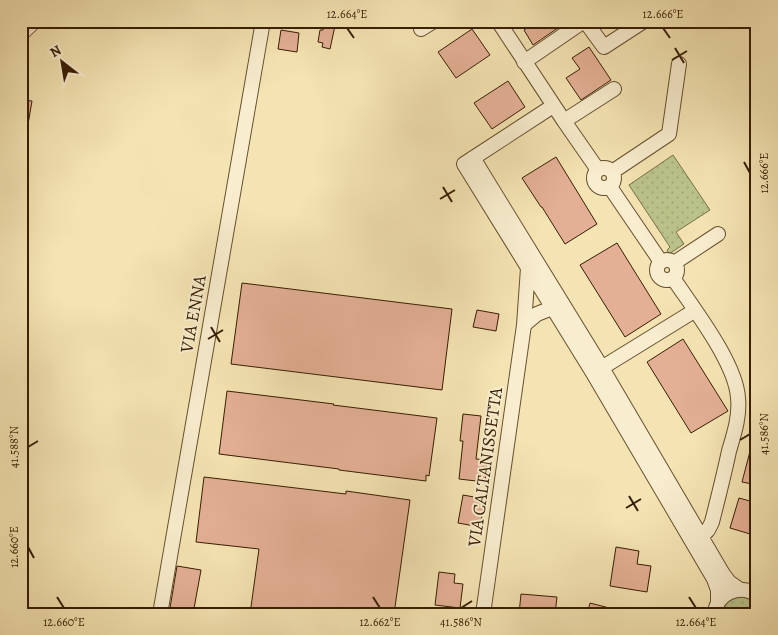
<svg xmlns="http://www.w3.org/2000/svg" width="778" height="635" font-family="Alegreya,serif">
  <style>
    .grass { fill: url(#grass-dots); stroke: #797048 }
    .building { fill: #e4b095; stroke: #371d03 }
    .lines { fill: none; stroke-linecap: round; stroke-linejoin: round }
    .minor-casing { stroke: #664f2f; stroke-width: 16 }
    .minor { stroke: #f8edce; stroke-width: 14 }
    .ticks { fill: none; stroke: #371d03; stroke-width: 2 }
    .labels { text-anchor: middle; dominant-baseline: central; stroke-width: 4; stroke-linejoin: round; paint-order: stroke }
    .street-label { font-size: 18px; fill: #371d03; stroke: #f8edce }
    .neatline { fill: none; stroke: #371d03; stroke-width: 2 }
    .ticks-label { font-size: 12px; text-anchor: middle; fill: #371d03 }
  </style>
  <defs>
    <pattern id="grass-dots" width="8" height="8" patternUnits="userSpaceOnUse" patternTransform="scale(1.25)"><rect width="8" height="8" fill="#bbc48c"/><path d="M2 2h.1M6 6h.1" fill="none" stroke="#a1a877" stroke-width="1.8" stroke-linecap="round"/></pattern>
  </defs>
  <rect width="100%" height="100%" fill="#f5e4b3"/>
  <filter id="stains"><feTurbulence type="fractalNoise" baseFrequency=".004" numOctaves="4"/><feColorMatrix values="0 0 0 0 .2 0 0 0 0 .09 0 0 0 0 .02 0 0 0 .5 -.17"/></filter>
  <radialGradient id="worn" r=".72"><stop offset=".6" stop-color="#630" stop-opacity="0"/><stop offset="1" stop-color="#630" stop-opacity=".3"/></radialGradient>
  <path class="grass" d="M673,155L710,210L676,232L684,244L669,254L667,250L670,247L629,185Z
    M740,594L757,601V614H720L722,605Z"/>
  <path class="building" d="M325,21H336L330,49L322,47L323,43L318,42L320,30H323Z
    M538,21H568L533,45L524,30Z
    M472,29L490,55L456,78L438,52Z
    M281,30L299,33L297,52L278,49Z
    M589,47L611,80L581,100L566,78L580,69L572,58Z
    M508,81L525,107L492,129L474,103Z
    M21,100L32,101L26,136H21Z
    M556,157L597,224L565,244L542,207H541L522,178Z
    M617,243L661,314L625,337L580,265Z
    M242,283L452,309L442,390L231,364Z
    M477,310L499,314L496,331L473,327Z
    M683,339L728,411L691,433L647,362Z
    M227,391L334,404L333,405L437,418L429,476L426,475V481L339,470V469L219,454Z
    M463,414L481,416L476,459L487,460L485,482L459,479L463,441H460Z
    M754,436L757,437V485L742,482Z
    M204,477L346,494V491L410,500L394,614H250L259,549L196,542Z
    M463,495L485,499L480,527L458,523Z
    M739,498L757,503V536L730,528Z
    M616,547L639,551L637,564L651,566L647,592L610,586Z
    M177,566L201,570L193,614H169Z
    M439,572L455,574L454,583L463,584L460,608L435,605Z
    M521,594L557,597L555,614H519Z
    M590,603L621,611L620,614H587Z"/>
  <g class="lines">
    <defs>
      <path id="minor" d="M498,21L564,121L614,89
        M585,21L604,47L644,21
        M421,29L434,21
        M21,34L35,21
        M524,62L584,21
        M553,106L464,164L593,373L714,579L718,590V602
        M564,121L598,170
        M473,158L602,368L723,574L729,582L739,589
        M594 178a10 10 0 1 1 20 0a10 10 0 1 1-20 0Z
        M612,172L669,134L679,64
        M610,187L661,262
        M657 270a10 10 0 1 1 20 0a10 10 0 1 1-20 0Z
        M674,263L718,234
        M673,278C693,308 736,363 738,398C740,416 734,434 729,451C724,475 718,498 712,522L708,530L695,543
        M524,325L537,314L552,308
        M595,372L694,311
        M160,614L263,21
        M483,614L524,325L528,268
        M715,614C716,593 740,583 757,595"/>
    </defs>
    <use href="#minor" class="minor-casing"/>
    <use href="#minor" class="minor"/>
  </g>
  <path class="ticks" d="M347,28L354,38M663,28L670,38M675,48L684,63M672,60L687,51M744,162L750,173M443,187L452,202M440,199L455,190M211,327L220,342M208,339L223,330M740,440L750,434M28,447L38,441M629,496L638,511M626,508L641,499M28,547L34,558M57,597L64,608M373,597L380,608M689,597L696,608M461,608L472,601"/>
  <g class="labels">
    <g class="street-label">
      <text transform="translate(193 314) rotate(-80)">VIA ENNA</text>
      <text transform="translate(485 467) rotate(-82)">VIA CALTANISSETTA</text>
    </g>
  </g>
  <rect width="778" height="635" fill="none" stroke="#f5e4b3" stroke-width="55"/>
  <g transform="translate(62 62) rotate(329)" stroke="#f8edce" stroke-width="4" paint-order="stroke">
  <path d="M0-4L9 19L0 12L-9 19Z" fill="#371d03"/>
  <text y="-8" font-size="14" font-weight="bold" text-anchor="middle" fill="#371d03">N</text>
  </g>
  <rect x="28" y="28" width="722" height="580" class="neatline"/>
  <g class="ticks-label">
    <text x="347" y="18">12.664°E</text>
    <text x="663" y="18">12.666°E</text>
    <text transform="translate(764 173) rotate(-90)" y="4">12.666°E</text>
    <text transform="translate(764 434) rotate(-90)" y="4">41.586°N</text>
    <text transform="translate(14 447) rotate(-90)" y="4">41.588°N</text>
    <text transform="translate(14 547) rotate(-90)" y="4">12.660°E</text>
    <text x="64" y="626">12.660°E</text>
    <text x="380" y="626">12.662°E</text>
    <text x="461" y="626">41.586°N</text>
    <text x="696" y="626">12.664°E</text>
  </g>
  <rect width="100%" height="100%" filter="url(#stains)"/>
  <rect width="100%" height="100%" fill="url(#worn)"/>
</svg>
